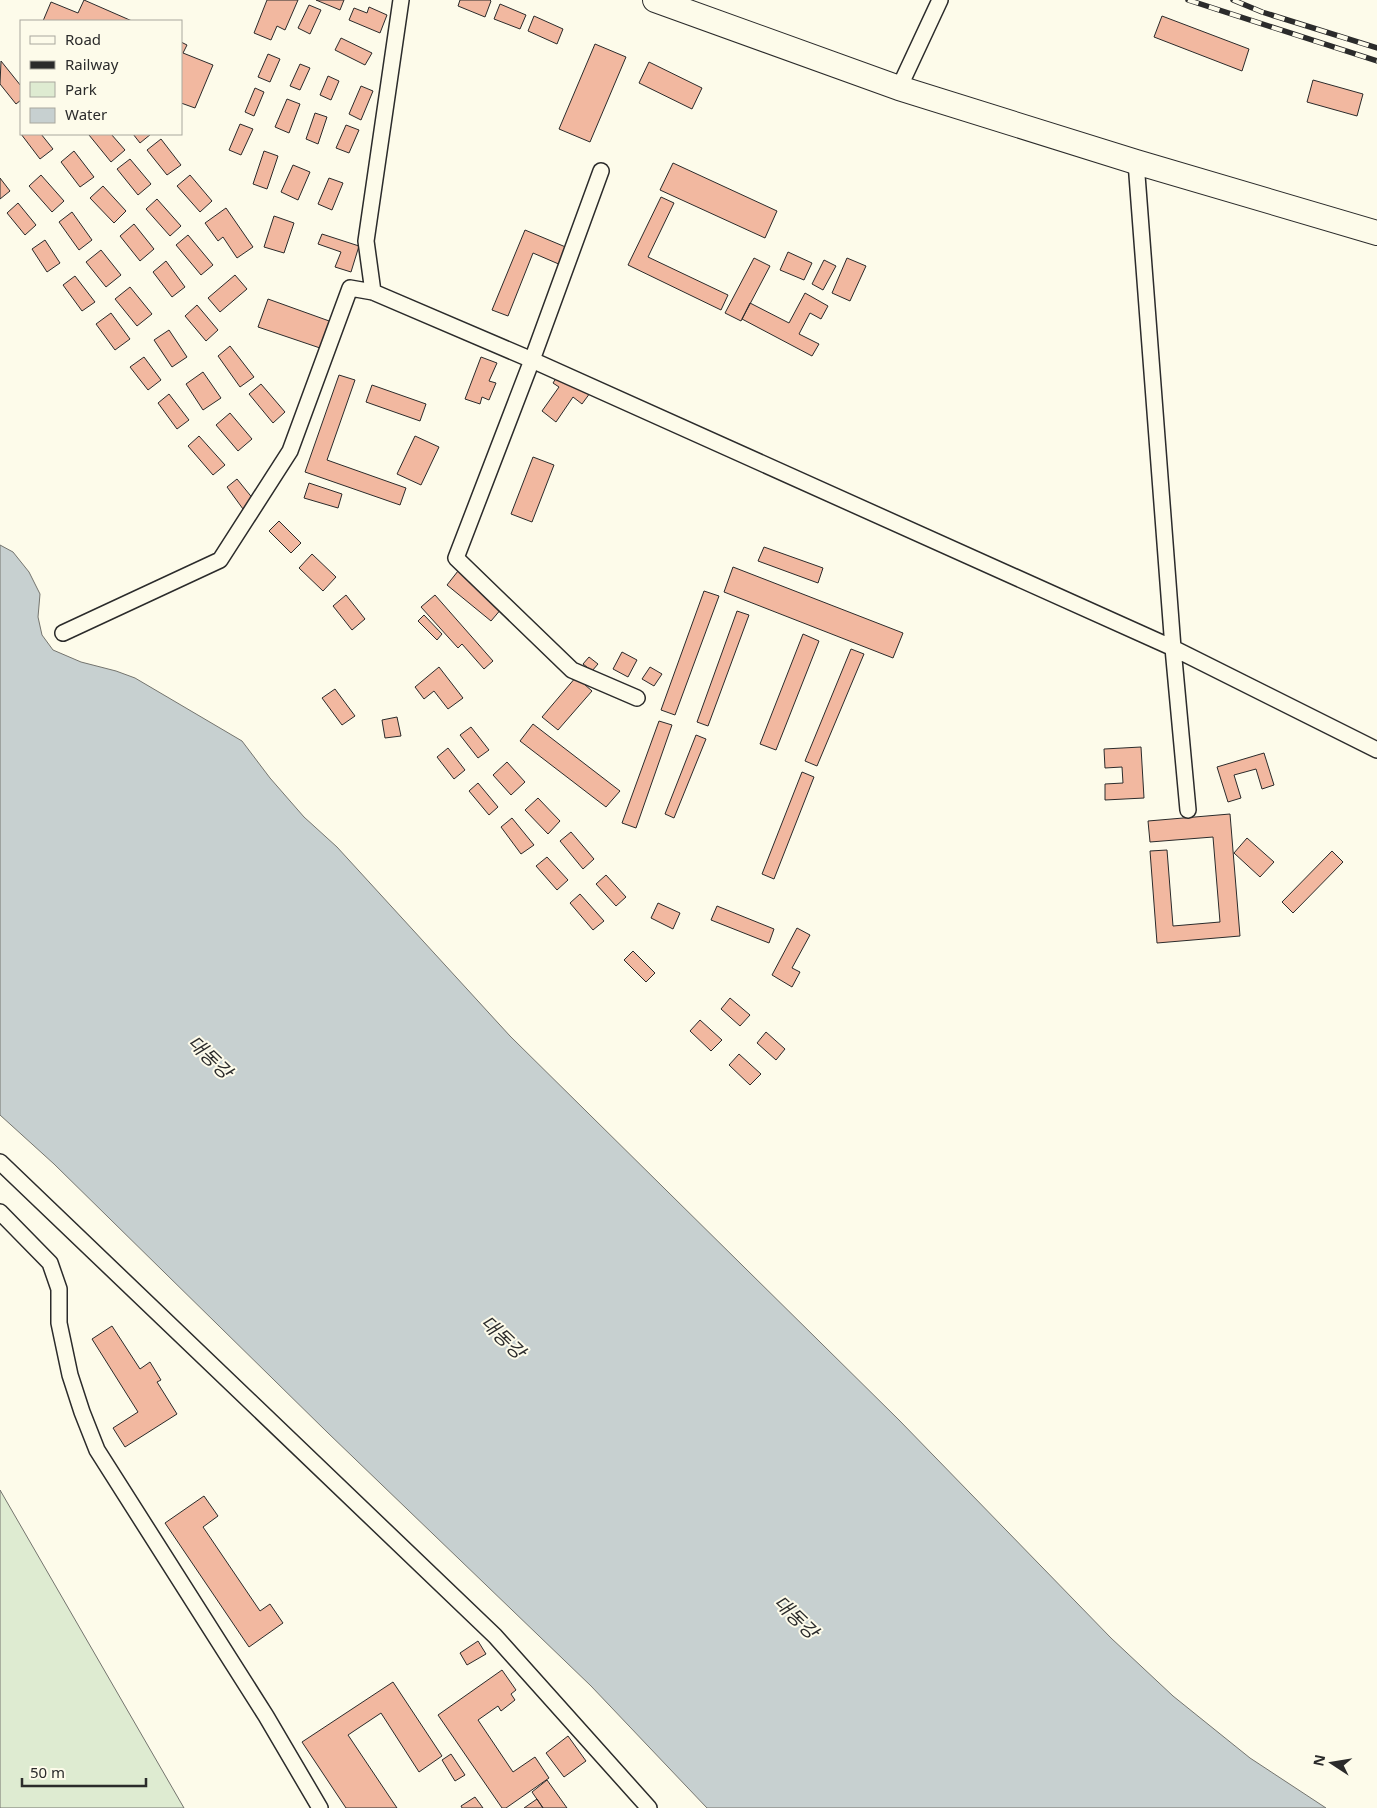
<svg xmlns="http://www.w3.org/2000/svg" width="1377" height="1808" font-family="'Noto Sans','Noto Sans KR',sans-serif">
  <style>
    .green { fill: #deebd1; stroke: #74746e }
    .water { fill: #c7d0d0; stroke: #74746e }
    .building { fill: #f2b8a0; stroke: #2b2b2b }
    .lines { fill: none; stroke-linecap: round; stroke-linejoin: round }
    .minor-casing { stroke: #2b2b2b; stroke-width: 18 }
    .primary-casing { stroke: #2b2b2b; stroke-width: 26 }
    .minor { stroke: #fdfbea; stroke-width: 15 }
    .primary { stroke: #fdfbea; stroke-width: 24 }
    .rail-casing { stroke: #2b2b2b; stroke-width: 5.5 }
    .rail { stroke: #fdfbea; stroke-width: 4; stroke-dasharray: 11; stroke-linecap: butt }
    .labels { text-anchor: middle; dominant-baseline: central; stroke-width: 4; stroke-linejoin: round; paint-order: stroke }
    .water-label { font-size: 19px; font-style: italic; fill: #2b2b2b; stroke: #fdfbea }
  </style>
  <rect width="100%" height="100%" fill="#fdfbea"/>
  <path class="green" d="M0,1490L184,1808H0Z"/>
  <path class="water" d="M0,545L13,552L29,572L40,594L38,617L42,635L53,650L81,662L116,671L135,678L242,741L270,778L304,817L337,847L510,1036L899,1420L1111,1638L1173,1696L1250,1758L1326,1808H707L591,1686L328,1433L54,1164L0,1115Z"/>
  <path class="building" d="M84,0L132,21H43L51,2L78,13Z
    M267,0H298L285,30L277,26L271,40L254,33Z
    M316,0H344L340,10Z
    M460,0H490L491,1L485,17L458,6Z
    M500,4L526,15L520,29L494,19Z
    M309,5L321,10L310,34L298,28Z
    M369,7L387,15L380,33L349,20L354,8L367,13Z
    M534,16L563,29L557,44L528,31Z
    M1162,16L1249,49L1242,71L1154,37Z
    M341,38L372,53L365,65L335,50Z
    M181,42L187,45L183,53L213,65L195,108L181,103Z
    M595,44L626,57L590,142L559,129Z
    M268,54L280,59L270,82L258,77Z
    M1,61L21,86V100L16,104L0,84Z
    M649,62L702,88L692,109L639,83Z
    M300,64L310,68L300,90L290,86Z
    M328,76L339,81L331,100L320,95Z
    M1313,80L1363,94L1357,116L1307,102Z
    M361,86L373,91L361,120L349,114Z
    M255,88L264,92L254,116L245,112Z
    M287,99L300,104L289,133L275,127Z
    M315,113L327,117L318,144L306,139Z
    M240,124L253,129L241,155L229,150Z
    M346,125L359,130L349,153L336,148Z
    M21,134H41L53,149L40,159Z
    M90,134H111L125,150L111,162L89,135Z
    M133,134H151L140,143Z
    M161,139L181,165L167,175L147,150Z
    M74,151L94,177L80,187L61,162Z
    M264,151L278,156L267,189L253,184Z
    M130,159L151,184L138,195L117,169Z
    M673,163L777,211L765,238L660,190Z
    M293,165L310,172L298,200L281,192Z
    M41,175L64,201L52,212L29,186Z
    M190,175L212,201L200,212L177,186Z
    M0,178L10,191L0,199Z
    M329,178L343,183L332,210L318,204Z
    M103,186L126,211L114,223L90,198Z
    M661,197L674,203L648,257L728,295L721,310L628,265Z
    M157,199L181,226L170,236L146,209Z
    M18,203L36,225L25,235L7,213Z
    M226,208L253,247L237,258L223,237L218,241L205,223Z
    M72,212L92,240L79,250L59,222Z
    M274,216L294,223L284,253L264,247Z
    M134,224L154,249L140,261L120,236Z
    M525,230L568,248L561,265L533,253L508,316L492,310Z
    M322,234L359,246L351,272L335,267L341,252L318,244Z
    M188,235L213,265L201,275L176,245Z
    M45,240L60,263L47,272L32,249Z
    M101,250L121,275L106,287L86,262Z
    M788,252L812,263L804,280L780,270Z
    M754,258L770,266L741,321L725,313Z
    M847,258L866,266L850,301L832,293Z
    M824,260L836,266L823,290L812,284Z
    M166,261L185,287L172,297L153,272Z
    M235,275L247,289L220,312L208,298Z
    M75,276L95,302L82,311L63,285Z
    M130,287L152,314L137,326L115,299Z
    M805,293L828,306L821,319L810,313L799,334L819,344L812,356L742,319L750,303L789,323Z
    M268,299L332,322L323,349L258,327Z
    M197,305L218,330L206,341L185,316Z
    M111,313L130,339L115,350L96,324Z
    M169,330L187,357L172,367L154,340Z
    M230,346L254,377L240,387L218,356Z
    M144,357L161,380L148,390L130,367Z
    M481,357L497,363L489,381L496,383L489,400L482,397L480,404L465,399Z
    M203,372L221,398L203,410L186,384Z
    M560,372L590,393L582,404L573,397L556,422L542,411L559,387L553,383Z
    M339,375L355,380L327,460L406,488L400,505L305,472Z
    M261,384L285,412L273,423L249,394Z
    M372,385L426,404L420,421L366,402Z
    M169,394L189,420L177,429L158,403Z
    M230,413L252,439L238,451L216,425Z
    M199,436L225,465L213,475L188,446Z
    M415,436L439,447L421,485L397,474Z
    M533,457L554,465L532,522L511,514Z
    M237,479L254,500L243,509L227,487Z
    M309,483L342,494L338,508L304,498Z
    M279,521L301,543L291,553L269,531Z
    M764,547L823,568L818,583L758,561Z
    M312,554L336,577L323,591L299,568Z
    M733,567L903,633L893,658L724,592Z
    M458,571L502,608L491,621L447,585Z
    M704,591L719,596L675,715L661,710Z
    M346,595L365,619L352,630L333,606Z
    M435,595L493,661L484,669L462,644L458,648L421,607Z
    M737,611L749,615L708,726L697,722Z
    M424,615L442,634L437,640L418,621Z
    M803,634L819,641L776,750L760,744Z
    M851,649L864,654L817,766L805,761Z
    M622,652L637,660L628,677L613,669Z
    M589,657L598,664L592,671L583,664Z
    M439,667L463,698L448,709L434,691L424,699L415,687Z
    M650,667L662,674L654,686L642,679Z
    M576,677L592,691L558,730L542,717Z
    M335,689L355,716L342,725L322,698Z
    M397,717L401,736L385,738L382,720Z
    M659,721L672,725L636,828L622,823Z
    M533,724L620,791L606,807L520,741Z
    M471,727L489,750L478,758L460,735Z
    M696,735L706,739L674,818L665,814Z
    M1141,747L1144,798L1105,800V784L1123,783L1122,767L1105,768L1104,749Z
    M448,748L465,770L454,779L437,757Z
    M1264,753L1274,785L1262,789L1256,769L1234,775L1241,798L1228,802L1217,767Z
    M507,762L525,782L511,795L493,775Z
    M802,772L814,777L774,879L762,874Z
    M478,783L498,807L489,815L469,791Z
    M538,798L560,821L548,834L525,810Z
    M1230,814L1240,936L1157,943L1150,851L1167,850L1173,926L1220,922L1213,837L1150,842L1148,821Z
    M512,818L534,845L521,854L501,827Z
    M571,832L594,859L583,869L560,841Z
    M1247,838L1274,862L1260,877L1234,853Z
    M1332,851L1343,862L1293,913L1282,902Z
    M547,857L568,880L557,890L536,866Z
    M606,875L626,897L616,906L596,884Z
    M580,894L604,921L593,930L570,903Z
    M658,903L680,913L673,929L651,918Z
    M717,906L774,929L769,943L711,920Z
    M797,928L810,935L792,968L800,972L792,987L772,975Z
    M633,951L655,973L646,982L624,960Z
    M730,998L750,1015L740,1026L721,1009Z
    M700,1020L722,1040L711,1051L690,1031Z
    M766,1032L785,1049L776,1060L757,1043Z
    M739,1054L761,1074L750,1085L729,1065Z
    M112,1326L140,1369L150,1362L161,1380L157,1382L177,1414L125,1447L113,1428L138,1412L92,1339Z
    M204,1496L218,1516L203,1527L260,1611L270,1604L283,1623L249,1647L165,1523Z
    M478,1641L486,1654L467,1665L460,1653Z
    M502,1670L516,1690L511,1694L515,1700L501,1711L498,1706L478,1720L513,1772L535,1757L549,1778L506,1808H502L438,1715Z
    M393,1682L442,1756L419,1772L381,1713L348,1735L397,1808H346L302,1742Z
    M568,1736L586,1761L564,1777L546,1753Z
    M451,1754L465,1775L455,1781L442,1760Z
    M547,1780L567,1808H543L532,1792Z
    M475,1797L483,1808H462L461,1806Z
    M537,1799L543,1808H524Z"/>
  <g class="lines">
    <defs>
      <path id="minor" d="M899,88L940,0
        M1136,162L1173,648L1188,810
        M601,171L532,360L456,558L572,670L637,698
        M373,292L366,241L401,0
        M63,633L220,560L290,451L350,288L373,292L532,360L1173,648L1377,750
        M0,1162L495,1636L649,1808
        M0,1212L50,1263L59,1289V1323L70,1375L82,1412L97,1450L266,1716L320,1808"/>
      <path id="primary" d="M655,0L899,88L1136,162L1377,233"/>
    </defs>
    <use href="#minor" class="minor-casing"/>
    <use href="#primary" class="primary-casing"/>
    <use href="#minor" class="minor"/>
    <use href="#primary" class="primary"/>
    <defs>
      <path id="rail" d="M1188,0L1377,61
        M1233,0L1262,12L1377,48"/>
    </defs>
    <use href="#rail" class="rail-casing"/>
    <use href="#rail" class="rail"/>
  </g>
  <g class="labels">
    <g class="water-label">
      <text transform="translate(210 1057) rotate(44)">대동강</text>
      <text transform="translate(503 1337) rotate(44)">대동강</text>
      <text transform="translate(796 1617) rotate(44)">대동강</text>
    </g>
  </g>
  <rect x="20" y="20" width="162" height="115" fill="#fdfbea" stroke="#a9a89e"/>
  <rect x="30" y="36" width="25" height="8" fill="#fdfbea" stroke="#a9a89e"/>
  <text x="65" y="45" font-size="15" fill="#2b2b2b">Road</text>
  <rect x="30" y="61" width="25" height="8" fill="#2b2b2b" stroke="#a9a89e"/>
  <text x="65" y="70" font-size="15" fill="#2b2b2b">Railway</text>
  <rect x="30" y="82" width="25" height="15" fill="#deebd1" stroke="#a9a89e"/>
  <text x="65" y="95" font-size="15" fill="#2b2b2b">Park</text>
  <rect x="30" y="108" width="25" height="15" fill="#c7d0d0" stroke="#a9a89e"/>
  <text x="65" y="120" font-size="15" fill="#2b2b2b">Water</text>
  <g transform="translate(1332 1763) rotate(282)" stroke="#fdfbea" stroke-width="4" paint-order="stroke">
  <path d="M0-4L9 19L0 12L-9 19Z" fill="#2b2b2b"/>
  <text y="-8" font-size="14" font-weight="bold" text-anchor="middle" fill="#2b2b2b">N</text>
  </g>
  <path d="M22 1778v8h124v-8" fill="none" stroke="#2b2b2b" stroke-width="2.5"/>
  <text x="30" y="1778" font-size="15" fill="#2b2b2b" stroke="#fdfbea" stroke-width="4" paint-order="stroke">50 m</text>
</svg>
